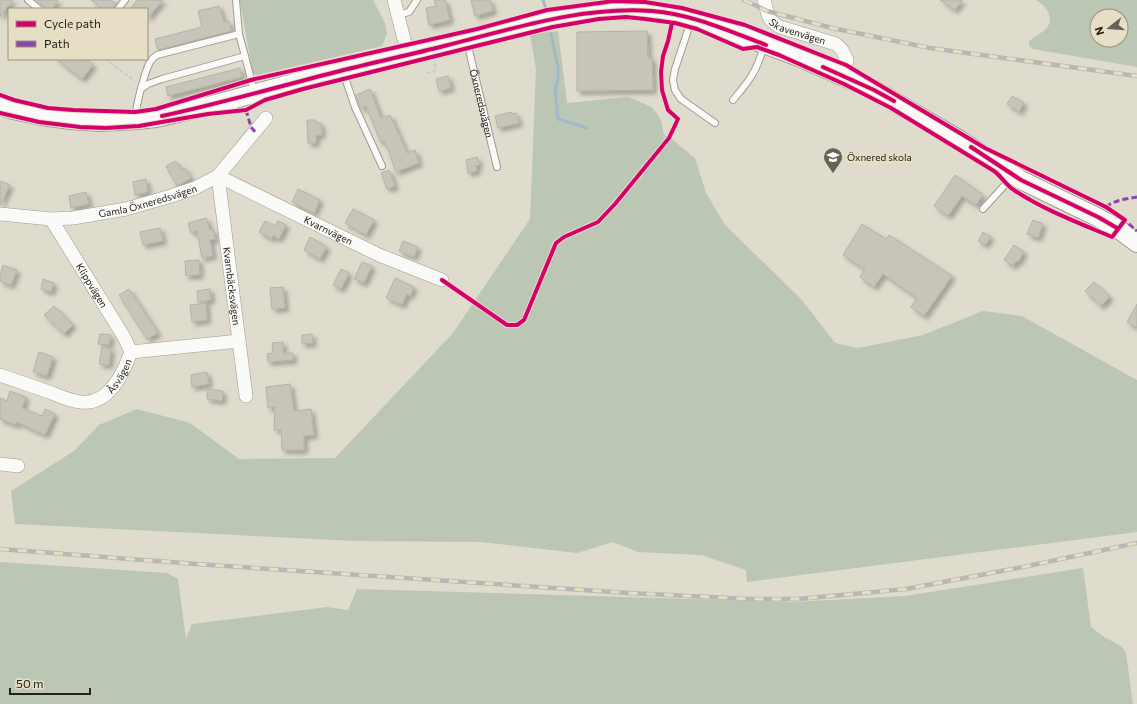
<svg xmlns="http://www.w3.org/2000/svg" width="1137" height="704" font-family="Commissioner,sans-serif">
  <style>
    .green { fill: #bbc6b4; fill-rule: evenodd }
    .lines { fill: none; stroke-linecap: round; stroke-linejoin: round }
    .stream { stroke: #a2b8c8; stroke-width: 3 }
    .building { fill: #c7c5b9; stroke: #b5b2a7; filter: url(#shadow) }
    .lane-casing { stroke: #9e9b90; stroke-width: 8 }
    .street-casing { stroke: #9e9b90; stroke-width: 14 }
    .secondary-casing { stroke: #9e9b90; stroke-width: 20 }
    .path { stroke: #cccbc7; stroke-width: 2; stroke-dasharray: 4 2; stroke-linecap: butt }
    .lane { stroke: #fafaf8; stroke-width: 6 }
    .street { stroke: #fafaf8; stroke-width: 13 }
    .secondary { stroke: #fafaf8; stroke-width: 18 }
    .rail-casing { stroke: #b8b7b4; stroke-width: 4.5 }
    .rail { stroke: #e7dfc5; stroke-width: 3; stroke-dasharray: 9; stroke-linecap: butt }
    .quiet { stroke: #8e44ad; stroke-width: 3; stroke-dasharray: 6 3; stroke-linecap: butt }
    .cycleway-casing { stroke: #e7dfc5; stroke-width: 6 }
    .cycleway { stroke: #d6006c; stroke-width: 4 }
    .labels { text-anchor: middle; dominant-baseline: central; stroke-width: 4; stroke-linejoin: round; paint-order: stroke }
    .street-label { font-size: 10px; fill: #242117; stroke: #e7dfc5 }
    .poi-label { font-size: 10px; fill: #242117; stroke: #e7dfc5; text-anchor: start }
  </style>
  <defs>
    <filter id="shadow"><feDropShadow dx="3.5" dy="3.5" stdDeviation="2" flood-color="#0004"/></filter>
  </defs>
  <rect width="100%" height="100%" fill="#dfdbcd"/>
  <path class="green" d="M240,0H373L385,23L387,34L382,46L257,75L253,73L252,69Z
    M1036,0H1137V67L1033,49L1029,46V41L1045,30L1050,23C1050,12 1046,6 1036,0ZM1097,16H1121V40H1097Z
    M558,31L567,103L628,97L652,107L661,120L664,135L674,141L695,158L706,193L725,225L802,300L835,343L858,348L923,335L983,311L1022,316L1137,380V532L747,582L746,570L702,555L638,552L613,542L577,553L481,542L355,541L15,524L11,491L74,451L99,425L137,409L190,423L239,459L335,458L453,333L530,219L536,69L530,34Z
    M0,562L167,573L178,579L186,639L192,624L327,607L348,610L357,589L793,602L905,596L1083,568L1091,627L1104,637L1121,646L1126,653L1133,704H0Z"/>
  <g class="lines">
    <path class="stream" d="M543,0L546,9
      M551,34L558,67V80L555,89L558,119L587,128"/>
  </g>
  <path class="building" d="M0,0H13L0,17Z
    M36,0H58L52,9H48Z
    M91,0H111L116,4L114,9H103Z
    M137,0H163L147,19V9H130Z
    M434,0H445L450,20L429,25L426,8L436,6Z
    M471,0H490L493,11L475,16Z
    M940,0H962L955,10Z
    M219,6L224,22L229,21L231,31L158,50L155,39L202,27L198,11Z
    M647,31L648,58H652L653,90L577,91V32Z
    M56,59H86L93,65L82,79Z
    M240,68L242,77L168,96L166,87Z
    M448,76L451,88L439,91L436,79Z
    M370,89L381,118L390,115L407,153L415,150L419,163L396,172L387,147L384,141L381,143L366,106L361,109L356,95Z
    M1012,96L1024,103L1019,112L1007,104Z
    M511,112L512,114L516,113L519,123L498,128L495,116Z
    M307,120H315L316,123H321L322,135H316V143H308Z
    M477,157L479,165L476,166L477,171L468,173L466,160Z
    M176,161L181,170L185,168L191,178L177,186L166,166Z
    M389,170L395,186L387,189L381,173Z
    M955,175L983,195L976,205L962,196L948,216L934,206Z
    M146,179L148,192L135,195L133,182Z
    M0,181L10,185L0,206Z
    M298,189L320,200L314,213L292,202Z
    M86,192L89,204L71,208L69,196Z
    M353,209L374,220L366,235L345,223Z
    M206,218L210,230L213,229L215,239L210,240L213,256L202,258L197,231L191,233L188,223Z
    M1033,220L1043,224L1038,238L1027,234Z
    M265,221L275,226L278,221L286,225L279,239L273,236L272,239L259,232Z
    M862,224L886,239L889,235L952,276L924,316L911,307L917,298L883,274L874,287L860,277L865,269L843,255Z
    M160,228L163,241L143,245L140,232Z
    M983,232L991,237L985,245L978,241Z
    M310,237L327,247L320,259L304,250Z
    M403,241L418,247L414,257L399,251Z
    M1014,245L1024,252L1018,262L1016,261L1013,266L1004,260Z
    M199,260L200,275L186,276L185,261Z
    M362,262L372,266L364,283L354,279Z
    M3,265L17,270L11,285L0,281V275Z
    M341,269L349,273L341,289L333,285Z
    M395,278L414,287L410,296L407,294L402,305L386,298Z
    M43,279L54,283L51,292L41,289Z
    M1094,282L1110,297L1101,306L1085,291Z
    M283,287L285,308L272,309L270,288Z
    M129,289L158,333L147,339L119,295Z
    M210,289L211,300L198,302L197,291Z
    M206,303L207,320L192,322L190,305Z
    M1137,304V328L1127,322Z
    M54,306L73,325L64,334L44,315Z
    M100,334L111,335L109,345L98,344Z
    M312,334L313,343L302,344V335Z
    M283,342V353H293V360L268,362L267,354L273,353L272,343Z
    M102,347L111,349L109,365L99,364Z
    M39,352L53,357L47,376L33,372Z
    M207,372L209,384L192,387L191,375Z
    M290,384L294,411L311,409L314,435L304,436V450H282L281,430H274L275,407L268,408L266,387Z
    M208,389L223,391L222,401L207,399Z
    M10,391L26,397L22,408L42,416L45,409L55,414L45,435L17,422L16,425L0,419V398L7,401Z"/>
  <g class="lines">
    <defs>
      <g id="lane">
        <path d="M28,0L39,9"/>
        <path d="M236,0L239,34L245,56"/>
        <path d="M118,9L125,0"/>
        <path d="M398,15L409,12L417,0"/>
        <path d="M689,27L675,69L673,80L675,90L681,99L715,123"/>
        <path id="s1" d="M467,42L497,167"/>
        <path d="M343,72L355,107L382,166"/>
        <path d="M141,89L148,84L162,79L245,56L254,91"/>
        <path d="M733,100C750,80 757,71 764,45"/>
        <path d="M136,117C135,108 145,71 150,62C152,59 154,57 157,55L239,34"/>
        <path d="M983,209L1013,176"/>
      </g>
      <g id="street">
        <path d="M394,0L408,55"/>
        <path id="s2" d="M764,0C769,15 765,18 780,27L836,44L842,50L847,60L843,75"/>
        <path id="s3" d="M218,176L379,255L442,280"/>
        <path id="s4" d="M218,176L246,396"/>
        <path id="s5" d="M0,214L51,219L73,218L126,209L171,196L195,188L218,176L266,118"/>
        <path id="s6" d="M51,219L124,337L131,352"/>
        <path d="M131,352L239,341"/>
        <path id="s7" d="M0,375C17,381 35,387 52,393C61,397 71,401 81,402C109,405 123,374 131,352"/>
        <path d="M0,464L18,466"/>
      </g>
      <path id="secondary" d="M0,105L13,110L42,116L71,120L100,122L137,120L156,118L212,105L342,70L408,55L509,29L571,15L612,10L654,11L696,19L799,57L874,90L960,140L1021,180L1099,218L1117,228L1137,243"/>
    </defs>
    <use href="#lane" class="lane-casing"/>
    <use href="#street" class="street-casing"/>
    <use href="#secondary" class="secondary-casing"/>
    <path class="path" d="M105,59L135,81
      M427,73L433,72L436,69L434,62"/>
    <use href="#lane" class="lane"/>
    <use href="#street" class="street"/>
    <use href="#secondary" class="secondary"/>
    <defs>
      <path id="rail" d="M744,0L767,11L832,28L930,48L1137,76
        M0,549L196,564L629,593L750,599H799L906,589L1028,566L1137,543"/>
    </defs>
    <use href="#rail" class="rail-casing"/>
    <use href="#rail" class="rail"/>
    <path class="quiet" d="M246,110L251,127L255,132
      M1106,207C1114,200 1127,199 1137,197
      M1122,218L1137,231"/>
    <defs>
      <path id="cycleway" d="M823,67L874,90L894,101
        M0,95L14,100L48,108L73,110L135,112L156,109L251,80L477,29L547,10L614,1L645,2L682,8L745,25L846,65L985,148L1106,207L1125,220L1112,237C1079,223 1044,210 1014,190C1007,186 1001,176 994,171L891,108L844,84L779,55L757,47L743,49L697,29L675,23L645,19L626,17L599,19L553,27L303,89L265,100L246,110L208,114L139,126L106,128L80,127L39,122L0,113
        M162,116C222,103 281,86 340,71C375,62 409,55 444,46C512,29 581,6 652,11C692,14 729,31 766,45
        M971,147L1021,180L1098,217L1117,228
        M442,280L507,325H517L524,320L556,243L564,237L598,222L615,204L669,138L678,119L668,110L662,90L661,72L663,56L668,41L672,23"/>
    </defs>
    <use href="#cycleway" class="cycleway-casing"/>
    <use href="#cycleway" class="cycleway"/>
  </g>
  <defs>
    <symbol id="school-pin" viewBox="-11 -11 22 30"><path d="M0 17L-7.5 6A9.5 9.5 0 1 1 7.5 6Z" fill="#656257" stroke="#e7dfc5"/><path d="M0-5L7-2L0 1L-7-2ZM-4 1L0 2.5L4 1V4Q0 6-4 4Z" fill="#fff"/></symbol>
  </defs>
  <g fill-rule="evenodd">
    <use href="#school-pin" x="822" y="146" width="22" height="30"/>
  </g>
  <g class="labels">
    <g class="street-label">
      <text stroke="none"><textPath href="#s2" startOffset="51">Skavenvägen</textPath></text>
      <text stroke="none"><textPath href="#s1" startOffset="63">Öxneredsvägen</textPath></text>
      <text stroke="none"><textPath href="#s5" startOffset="150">Gamla Öxneredsvägen</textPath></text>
      <text stroke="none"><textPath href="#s3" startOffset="123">Kvarnvägen</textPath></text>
      <text stroke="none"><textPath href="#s6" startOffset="78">Klippvägen</textPath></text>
      <text stroke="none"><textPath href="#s4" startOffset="111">Kvarnbäcksvägen</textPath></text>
      <text stroke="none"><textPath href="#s7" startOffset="135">Åsvägen</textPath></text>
    </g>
    <g class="poi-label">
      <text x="847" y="157">Öxnered skola</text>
    </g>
  </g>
  <rect x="8" y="8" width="140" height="52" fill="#e7dfc5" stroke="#99937f"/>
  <rect x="16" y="21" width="20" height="6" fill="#d6006c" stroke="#99937f"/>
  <text x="44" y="28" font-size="12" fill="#242117">Cycle path</text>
  <rect x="16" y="41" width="20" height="6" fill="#8e44ad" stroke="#99937f"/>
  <text x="44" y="48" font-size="12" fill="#242117">Path</text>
  <g transform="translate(1109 28) rotate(253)"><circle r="19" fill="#e7dfc5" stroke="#99937f"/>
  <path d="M0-3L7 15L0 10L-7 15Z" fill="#656257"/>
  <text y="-6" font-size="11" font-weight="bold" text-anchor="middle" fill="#242117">N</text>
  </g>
  <path d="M10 688v6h80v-6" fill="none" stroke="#242117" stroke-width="2"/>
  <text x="16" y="688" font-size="12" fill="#242117" stroke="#e7dfc5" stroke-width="3" paint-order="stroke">50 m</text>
</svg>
